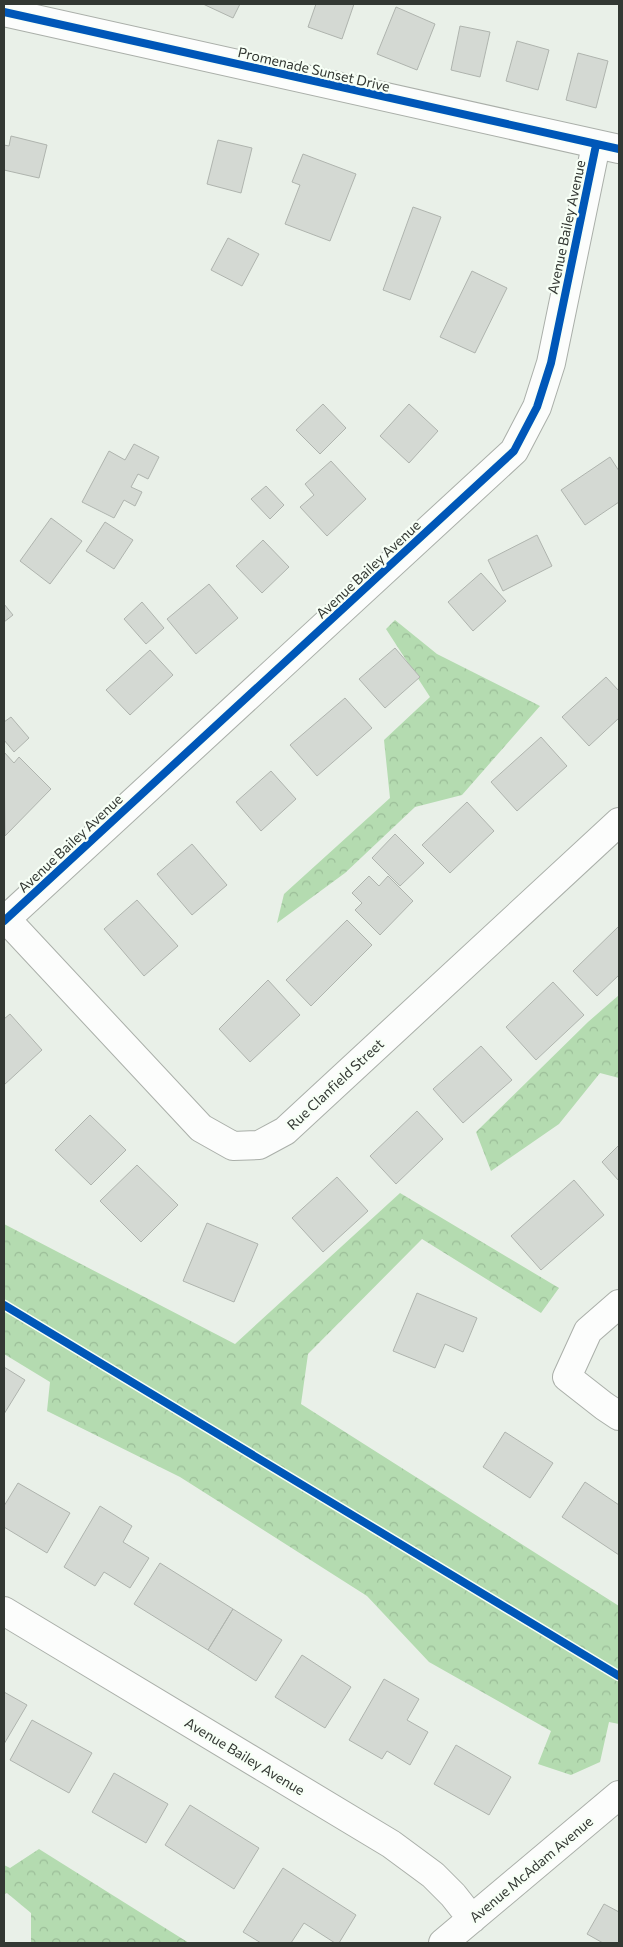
<svg xmlns="http://www.w3.org/2000/svg" width="623" height="1947" font-family="Commissioner,sans-serif">
  <style>
    .forest { fill: url(#forest-crowns) }
    .building { fill: #d4d9d3; stroke: #afb4ae }
    .lines { fill: none; stroke-linecap: round; stroke-linejoin: round }
    .minor-casing { stroke: #aaafa9; stroke-width: 30 }
    .tertiary-casing { stroke: #aaafa9; stroke-width: 30 }
    .minor { stroke: #fcfdfc; stroke-width: 28 }
    .tertiary { stroke: #fcfdfc; stroke-width: 28 }
    .cycleway-casing { stroke: #f7fff6; stroke-width: 11 }
    .cycleway { stroke: #0057b8; stroke-width: 8 }
    .labels { text-anchor: middle; dominant-baseline: central; stroke-width: 4.5; stroke-linejoin: round; paint-order: stroke }
    .street-label { font-size: 14px; fill: #333833; stroke: #f7fff6 }
  </style>
  <defs>
    <pattern id="forest-crowns" width="20" height="18" patternUnits="userSpaceOnUse" patternTransform="scale(1.25)"><rect width="20" height="18" fill="#b4dbb0"/><path d="M2 6a3 3 0 1 1 6 0M12 15a3 3 0 1 1 6 0" fill="none" stroke="#9bbd98"/></pattern>
  </defs>
  <rect width="100%" height="100%" fill="#e9f0e8"/>
  <path class="forest" d="M395,620L437,654L540,706L462,795L415,807L345,873L277,923L284,894L390,798L384,740L430,697L386,629Z
    M619,995V1078L600,1073L559,1124L491,1171L476,1132L588,1022Z
    M400,1193L559,1288L541,1313L422,1239L308,1354L301,1404L619,1606V1724L609,1722L600,1762L571,1775L538,1764L551,1731L429,1662L367,1596L180,1477L47,1411L50,1382L4,1354V1224L235,1344Z
    M39,1849L189,1943H31V1913L7,1893L4,1894V1865L10,1868Z"/>
  <path class="building" d="M203,4H240L233,18Z
    M316,4H354L342,39L308,27Z
    M396,7L435,24L417,70L377,54Z
    M460,26L490,32L480,77L451,70Z
    M517,41L549,50L538,90L506,81Z
    M578,53L608,61L596,108L566,100Z
    M11,136L47,145L39,178L4,170V145L9,146Z
    M218,140L252,148L241,193L207,184Z
    M303,154L356,174L330,241L285,224L300,185L292,182Z
    M413,207L441,217L410,300L383,290Z
    M228,238L259,254L242,286L211,270Z
    M472,271L507,288L475,353L440,337Z
    M323,404L346,428L320,454L296,430Z
    M409,404L438,431L409,463L380,436Z
    M134,444L159,457L148,479L138,474L131,487L142,492L135,506L124,500L114,518L82,502L109,451L125,460Z
    M610,457L619,471V502L585,525L561,490Z
    M331,461L366,499L327,536L300,507L314,495L305,484Z
    M266,486L284,505L270,519L251,499Z
    M51,518L82,541L50,584L20,561Z
    M105,522L133,540L114,569L86,551Z
    M537,535L552,566L503,591L488,560Z
    M263,540L289,567L262,593L236,566Z
    M481,573L506,601L473,631L448,602Z
    M209,584L238,618L196,654L167,619Z
    M142,602L164,628L146,644L124,619Z
    M4,604L13,615L4,622Z
    M395,648L420,677L385,708L359,679Z
    M150,650L173,675L130,715L106,690Z
    M606,677L619,691V718L589,746L562,717Z
    M345,698L372,728L317,776L290,745Z
    M11,717L29,738L14,752L4,740V722Z
    M541,737L567,766L517,811L491,782Z
    M4,752L14,763L19,757L51,789L5,836Z
    M271,771L296,799L261,831L236,802Z
    M467,802L494,831L450,873L422,845Z
    M395,834L424,863L400,886L372,858Z
    M192,844L227,885L192,915L157,874Z
    M369,876L379,886L388,876L413,901L380,935L355,910L362,903L352,893Z
    M137,900L178,946L144,976L104,929Z
    M347,920L372,945L311,1006L286,980Z
    M619,926V975L597,996L573,971Z
    M268,980L300,1015L250,1062L219,1029Z
    M553,982L584,1015L536,1060L506,1027Z
    M10,1014L42,1050L4,1085V1019Z
    M481,1046L512,1080L463,1123L433,1089Z
    M417,1111L443,1139L396,1184L370,1156Z
    M90,1115L126,1150L91,1185L55,1150Z
    M619,1145V1181L602,1162Z
    M137,1165L178,1205L141,1242L100,1201Z
    M337,1177L368,1211L323,1252L292,1218Z
    M574,1180L604,1215L541,1270L511,1236Z
    M207,1223L258,1244L234,1302L183,1281Z
    M417,1293L477,1318L463,1352L445,1344L435,1368L393,1351Z
    M4,1367L25,1380L4,1414Z
    M505,1432L553,1463L530,1498L483,1467Z
    M585,1482L619,1505V1555L562,1517Z
    M18,1483L70,1513L47,1553L4,1527V1506Z
    M100,1506L132,1526L123,1542L149,1558L130,1588L104,1572L95,1586L64,1567Z
    M160,1563L233,1609L208,1650L134,1604Z
    M233,1609L282,1640L256,1681L208,1650Z
    M302,1655L351,1687L325,1728L275,1697Z
    M384,1679L419,1699L407,1720L428,1732L410,1765L387,1751L382,1759L349,1740Z
    M4,1692L27,1705L4,1744Z
    M32,1720L92,1753L69,1793L10,1760Z
    M456,1745L511,1777L489,1815L434,1784Z
    M114,1773L168,1804L146,1843L92,1812Z
    M190,1805L259,1848L234,1889L165,1845Z
    M283,1868L356,1915L339,1943H335L304,1923L291,1943H261L243,1932Z
    M604,1904L619,1912V1943H603L587,1934Z"/>
  <g class="lines">
    <defs>
      <path id="minor" d="M6,919L201,1128L233,1146L259,1145L285,1131L619,822
        M4,921L514,451L537,407L551,363L596,145
        M619,1304L588,1331L567,1377L604,1406L619,1416
        M4,1611L391,1844L433,1875L453,1895L472,1919
        M443,1943L619,1795"/>
      <path id="tertiary" d="M4,12L619,149"/>
    </defs>
    <use href="#minor" class="minor-casing"/>
    <use href="#tertiary" class="tertiary-casing"/>
    <use href="#minor" class="minor"/>
    <use href="#tertiary" class="tertiary"/>
    <defs>
      <path id="cycleway" d="M4,12L619,149
        M4,921L514,451L537,407L551,363L596,145
        M4,1305L619,1676"/>
    </defs>
    <use href="#cycleway" class="cycleway-casing"/>
    <use href="#cycleway" class="cycleway"/>
  </g>
  <g class="labels">
    <g class="street-label">
      <text transform="translate(314 69) rotate(13)">Promenade Sunset Drive</text>
      <text transform="translate(566 227) rotate(-78)">Avenue Bailey Avenue</text>
      <text transform="translate(368 569) rotate(-43)">Avenue Bailey Avenue</text>
      <text transform="translate(70 843) rotate(-43)">Avenue Bailey Avenue</text>
      <text transform="translate(335 1084) rotate(-43)">Rue Clanfield Street</text>
      <text transform="translate(245 1756) rotate(31)">Avenue Bailey Avenue</text>
      <text transform="translate(531 1869) rotate(-40)">Avenue McAdam Avenue</text>
    </g>
  </g>
  <rect width="623" height="1947" fill="none" stroke="#333833" stroke-width="10"/>
</svg>
